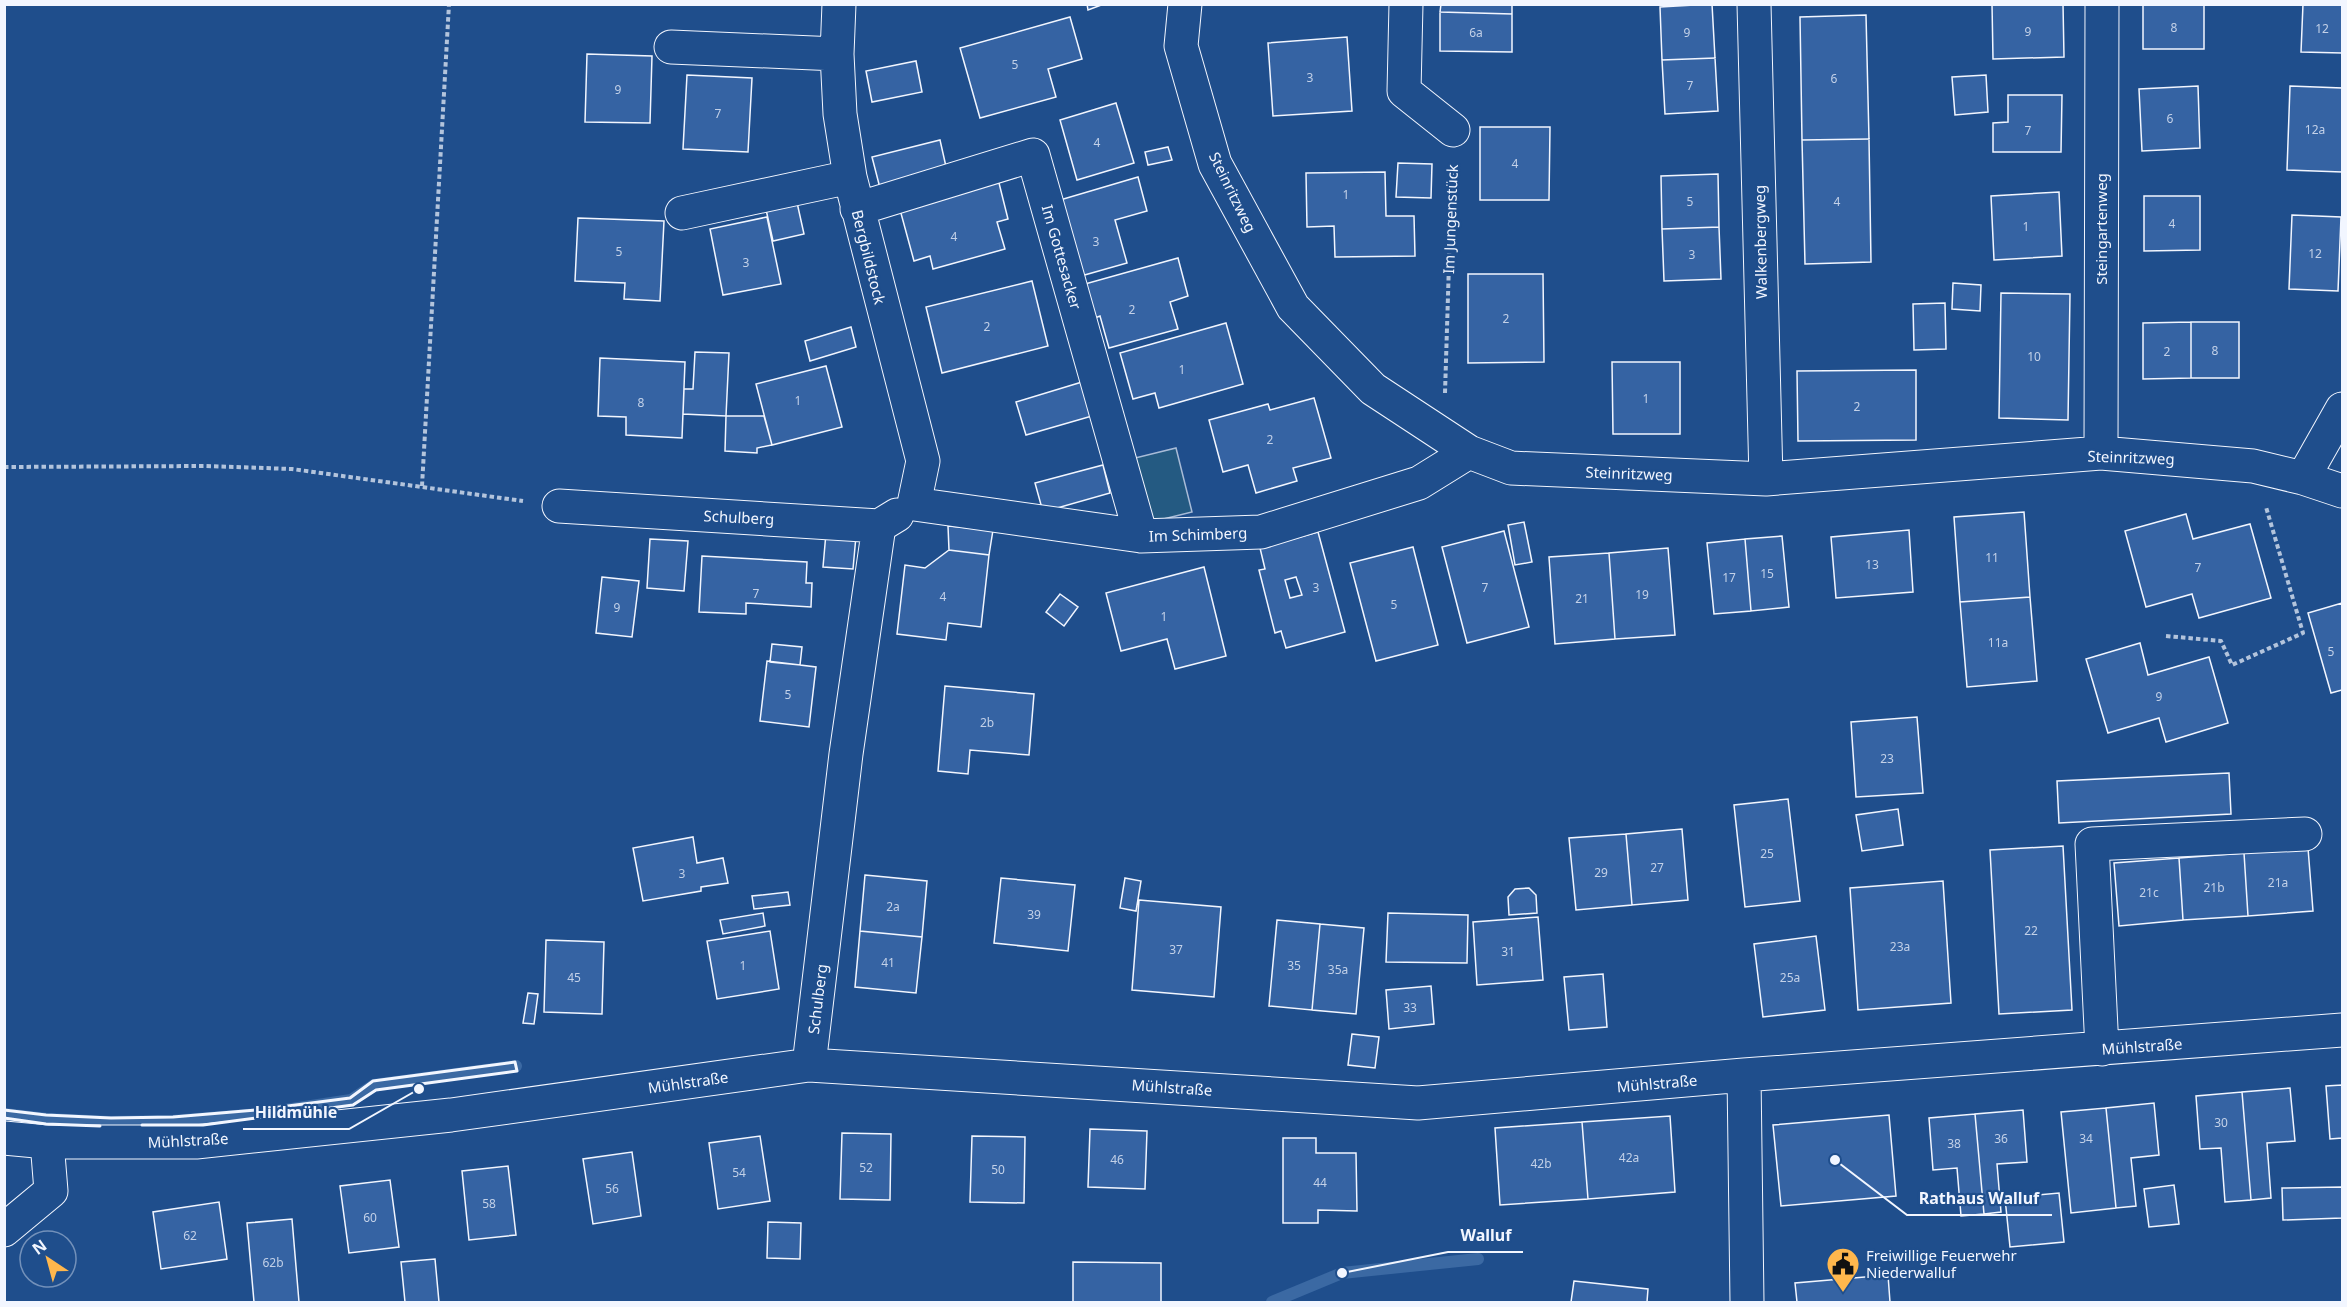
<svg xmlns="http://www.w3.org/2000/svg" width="2347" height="1307" font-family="'Noto Sans',sans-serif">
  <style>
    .green { fill: #245a82; stroke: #a8bbd7; stroke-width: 1.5 }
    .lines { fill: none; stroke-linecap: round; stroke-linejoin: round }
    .stream { stroke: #3b69a3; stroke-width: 12 }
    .building { fill: #3563a3; stroke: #f2f6ff; stroke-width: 1.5; fill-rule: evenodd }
    .minor-casing { stroke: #f2f6ff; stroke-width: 35 }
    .path { stroke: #b3c4dc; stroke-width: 4; stroke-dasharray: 4.5 3; stroke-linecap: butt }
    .minor { stroke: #1f4e8c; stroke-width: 33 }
    .wall { stroke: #f2f6ff; stroke-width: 3 }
    .labels { text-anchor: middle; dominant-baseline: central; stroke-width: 4.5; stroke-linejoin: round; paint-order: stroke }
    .number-label { font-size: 12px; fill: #c3d1e8 }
    .street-label { font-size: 15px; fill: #f2f6ff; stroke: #1f4e8c }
    .poi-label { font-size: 15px; fill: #f2f6ff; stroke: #1f4e8c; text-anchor: start }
    .leader { fill: none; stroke: #f2f6ff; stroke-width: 2 }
    .callout-dot { fill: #f2f6ff; stroke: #1f4e8c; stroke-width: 2 }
    .callout-label { font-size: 16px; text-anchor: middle; font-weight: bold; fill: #f2f6ff; stroke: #1f4e8c; stroke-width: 4.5; stroke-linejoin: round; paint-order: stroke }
  </style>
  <rect width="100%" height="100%" fill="#1f4e8c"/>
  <path class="green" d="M1176,448L1192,512L1143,524L1127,460Z"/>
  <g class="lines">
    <path class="stream" d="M4,1114L47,1119L109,1122L173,1121L259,1114L351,1100L374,1085L516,1066
      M1272,1302L1342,1273L1478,1259"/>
  </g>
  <path class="building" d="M1087,4H1104L1088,10Z
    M1441,4H1512V14L1440,12Z
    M1712,4L1715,58L1662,60L1660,7Z
    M1992,4H2063L2064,57L1993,59Z
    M2143,4H2204V49H2143Z
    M2303,4H2342V53L2301,52Z
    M1440,12L1512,14V52L1440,51Z
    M1866,15L1869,139L1802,140L1800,17Z
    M1070,17L1082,59L1048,69L1056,97L980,118L960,48Z
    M1347,37L1352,111L1273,116L1268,43Z
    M587,54L652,56L650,123L585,122Z
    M1715,58L1718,111L1665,114L1662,60Z
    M916,61L922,92L872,102L866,71Z
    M687,75L752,78L748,152L683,149Z
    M1986,75L1988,112L1955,115L1952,77Z
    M2198,86L2200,148L2142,151L2139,89Z
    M2290,86L2342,88V172L2287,170Z
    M2008,95H2062L2061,152H1993V123L2008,122Z
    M1116,103L1134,163L1077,180L1060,120Z
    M1480,127H1550L1549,200H1480Z
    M1869,139L1871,262L1805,264L1802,140Z
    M940,140L947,171L880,188L872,157Z
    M1168,147L1172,160L1148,165L1145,152Z
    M1398,163L1432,164L1431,198L1396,197Z
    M1385,172L1386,216H1414L1415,256L1335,257L1334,226L1307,227L1306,173Z
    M1718,174L1719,227L1662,229L1661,176Z
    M1138,177L1147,211L1115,220L1127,263L1081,276L1060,200Z
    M998,179L1008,219L997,222L1005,249L933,269L930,256L914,261L899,206Z
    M2059,192L2062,256L1994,260L1991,196Z
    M2144,196H2200V250L2144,251Z
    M796,198L804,234L773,241L765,205Z
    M2292,215L2341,217L2338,291L2289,289Z
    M767,217L781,284L723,295L710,229Z
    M578,218L664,221L660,301L624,299L625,283L575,281Z
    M1719,227L1721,279L1664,281L1662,229Z
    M1178,258L1188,296L1170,302L1178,329L1109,348L1100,316L1095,318L1085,284Z
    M1468,274H1543L1544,362L1468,363Z
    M1032,281L1048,346L942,373L926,307Z
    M1953,283L1981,285L1980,311L1952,309Z
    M2001,293L2070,294L2068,420L1999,418Z
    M1945,303L1946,349L1914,350L1913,304Z
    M2191,322H2239V378H2191Z
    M2191,322V378L2143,379V323Z
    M1226,323L1243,384L1159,408L1155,393L1133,399L1120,353Z
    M851,327L856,347L810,361L805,341Z
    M695,352L729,353L726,416L683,414L684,389H693Z
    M600,358L685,362L682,438L626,435V417L598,416Z
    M1612,362H1680V434H1613Z
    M826,366L842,427L772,445L756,384Z
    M1916,370V440L1798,441L1797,371Z
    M1082,382L1092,416L1026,435L1016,402Z
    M1314,398L1331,458L1293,468L1297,481L1256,493L1248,465L1223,472L1209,420L1268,404L1270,410Z
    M726,416H764L772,445L757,448V453L725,451Z
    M1103,465L1110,493L1043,512L1035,483Z
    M2024,512L2030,597L1960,602L1954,517Z
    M2186,514L2193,539L2250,524L2271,598L2199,618L2192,594L2146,607L2125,531Z
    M1524,522L1532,562L1515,565L1508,525Z
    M948,526L993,530L989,555L949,550Z
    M1909,530L1913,592L1836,598L1831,537Z
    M1504,531L1529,627L1467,643L1442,547Z
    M1318,532L1345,632L1286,648L1281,631L1275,633L1259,570L1265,569L1260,548ZM1296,577L1302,595L1290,598L1285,580Z
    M826,533L856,536L853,569L823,567Z
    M1782,536L1789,607L1751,611L1745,539Z
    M650,539L688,541L684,591L647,588Z
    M1745,539L1751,611L1714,614L1707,543Z
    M1413,547L1438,645L1376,661L1350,563Z
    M1668,548L1675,635L1615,639L1609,553Z
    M949,550L989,555L981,627L948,623L946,640L897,634L905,565L925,568Z
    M1609,553L1615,639L1555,644L1549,557Z
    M702,556L807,562L806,583H812L811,607L746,603V614L699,612Z
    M1204,567L1226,656L1175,669L1167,639L1121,651L1106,593Z
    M602,577L639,581L632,637L596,633Z
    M1060,594L1078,607L1064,626L1046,612Z
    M2030,597L2037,681L1967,687L1960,602Z
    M2342,603V690L2331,693L2308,613Z
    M2140,643L2148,675L2209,657L2228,723L2166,742L2159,718L2108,733L2086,659Z
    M772,644L802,647L800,665L770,662Z
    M767,661L816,667L809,727L760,721Z
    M945,686L1034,694L1029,755L970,750L968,774L938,771Z
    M1917,717L1923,793L1856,797L1851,722Z
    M2229,773L2231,814L2059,823L2057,781Z
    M1788,799L1800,901L1745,907L1734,805Z
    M1898,809L1903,845L1862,851L1856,815Z
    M1682,829L1688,900L1632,905L1626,834Z
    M1626,834L1632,905L1576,910L1569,838Z
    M693,837L697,863L723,858L728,883L701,887V891L643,901L633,848Z
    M2063,846L2072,1010L1999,1014L1990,850Z
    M2308,848L2313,911L2248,916L2244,853Z
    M2244,853L2248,916L2183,920L2179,858Z
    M2179,858L2183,920L2119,926L2114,863Z
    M865,875L927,881L922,937L860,931Z
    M1001,878L1075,885L1068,951L994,943Z
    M1125,878L1141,881L1136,911L1120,908Z
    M1943,881L1951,1003L1858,1010L1850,888Z
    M1529,888L1536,895L1537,913L1509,915L1508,897L1515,889Z
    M788,892L790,905L754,909L752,896Z
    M1139,900L1221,907L1214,997L1132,990Z
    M763,913L765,926L723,934L720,920Z
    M1388,913L1468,915L1467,963L1386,962Z
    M1538,917L1543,980L1477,985L1473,922Z
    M1277,920L1320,924L1312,1010L1269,1006Z
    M1320,924L1364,928L1356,1014L1312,1010Z
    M770,931L779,989L717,999L707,941Z
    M860,931L922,937L916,993L855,987Z
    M1816,936L1825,1010L1763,1017L1754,944Z
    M546,940L604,942L602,1014L544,1012Z
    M1603,974L1607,1027L1569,1030L1564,977Z
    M1431,986L1434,1024L1389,1029L1386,990Z
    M528,993L538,994L534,1024L523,1023Z
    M1352,1034L1379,1037L1375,1068L1348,1065Z
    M2342,1085V1138L2330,1139L2326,1086Z
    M2290,1088L2295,1141L2267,1143L2271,1198L2251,1200L2242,1092Z
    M2242,1092L2251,1200L2225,1202L2221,1148L2200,1149L2196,1096Z
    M2154,1103L2159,1155L2131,1158L2136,1206L2116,1208L2106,1108Z
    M2106,1108L2116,1208L2071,1213L2061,1112Z
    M2023,1110L2027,1162L1997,1164L2001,1212L1984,1214L1975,1114Z
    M1975,1114L1984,1214L1961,1216L1957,1168L1933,1170L1929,1118Z
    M1889,1115L1896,1196L1781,1206L1773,1125Z
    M1670,1116L1675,1192L1588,1199L1582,1122Z
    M1582,1122L1588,1199L1500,1205L1495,1128Z
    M1090,1129L1147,1131L1145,1189L1088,1187Z
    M842,1133L891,1134L890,1200L840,1199Z
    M760,1136L770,1201L718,1209L709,1143Z
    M972,1136L1025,1137L1024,1203L970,1202Z
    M1283,1138H1316V1153H1356L1357,1211L1318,1210V1223H1283Z
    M632,1152L641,1216L593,1224L583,1159Z
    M508,1166L516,1235L469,1240L462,1171Z
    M390,1180L399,1247L349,1253L340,1186Z
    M2174,1185L2179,1224L2149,1227L2144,1189Z
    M2342,1187V1218L2283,1220L2282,1188Z
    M2059,1193L2064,1242L2010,1247L2005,1198Z
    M219,1202L227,1259L161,1269L153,1212Z
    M292,1219L299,1302H254L247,1223Z
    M768,1222L801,1223L800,1259L767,1258Z
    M435,1259L439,1302H405L401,1262Z
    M1073,1262L1161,1263V1302H1073Z
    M1888,1275L1890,1302H1797L1795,1283Z
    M1574,1281L1648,1289L1647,1302H1571Z"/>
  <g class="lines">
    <defs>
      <path id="minor" d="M839,4L837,54L840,114L850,177L923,461L914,504
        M1185,4L1181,46L1215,164L1293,307L1373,389L1469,452L1511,468L1766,479L2101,453L2253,466L2303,478L2342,491
        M1406,4L1404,91L1453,130
        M1754,4L1766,479
        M671,47L837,54
        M857,209L1033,155L1141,536
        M682,213L850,177
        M2101,453L2102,4
        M2303,478L2342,409
        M914,504L1141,536L1261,532L1419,483L1469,452
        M559,506L879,526L897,515
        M2102,1049L2092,844L2305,834
        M809,1065L846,754L879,526
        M1744,1075L1747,1302
        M4,1138L47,1142H196L451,1115L809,1065L1418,1103L1744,1075L2342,1030
        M4,1230L51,1191L47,1142"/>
    </defs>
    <use href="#minor" class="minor-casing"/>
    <path class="path" d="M1445,393L1452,166
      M4,467L205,466L292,469L523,501
      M422,486L449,4
      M2166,636L2221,641L2232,665L2303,633L2266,507"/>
    <use href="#minor" class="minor"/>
    <path class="wall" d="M4,1110L46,1115L111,1118L173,1117L257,1110L350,1098L373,1081L515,1062L517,1071L376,1090L353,1105L203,1125H142
      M4,1118L46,1124L100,1126"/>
  </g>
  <defs>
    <symbol id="civic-pin" viewBox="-11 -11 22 30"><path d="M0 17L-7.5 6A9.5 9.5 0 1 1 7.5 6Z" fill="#ffb74d" stroke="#1f4e8c"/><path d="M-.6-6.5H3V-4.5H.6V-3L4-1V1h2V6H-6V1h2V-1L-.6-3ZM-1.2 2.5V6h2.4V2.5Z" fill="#111"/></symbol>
  </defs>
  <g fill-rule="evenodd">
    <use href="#civic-pin" x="1824" y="1245" width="38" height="52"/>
  </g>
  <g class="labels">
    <g class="number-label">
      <text x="2174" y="27">8</text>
      <text x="2322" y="28">12</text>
      <text x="2028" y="31">9</text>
      <text x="1476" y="32">6a</text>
      <text x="1687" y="32">9</text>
      <text x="1015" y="64">5</text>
      <text x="1310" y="77">3</text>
      <text x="1834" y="78">6</text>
      <text x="1690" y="85">7</text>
      <text x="618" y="89">9</text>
      <text x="718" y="113">7</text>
      <text x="2170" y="118">6</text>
      <text x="2315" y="129">12a</text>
      <text x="2028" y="130">7</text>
      <text x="1097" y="142">4</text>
      <text x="1515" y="163">4</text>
      <text x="1346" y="194">1</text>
      <text x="1690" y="201">5</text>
      <text x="1837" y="201">4</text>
      <text x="2172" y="223">4</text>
      <text x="2026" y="226">1</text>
      <text x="954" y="236">4</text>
      <text x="1096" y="241">3</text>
      <text x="619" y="251">5</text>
      <text x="2315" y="253">12</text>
      <text x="1692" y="254">3</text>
      <text x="746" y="262">3</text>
      <text x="1132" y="309">2</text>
      <text x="1506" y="318">2</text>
      <text x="987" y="326">2</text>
      <text x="2215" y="350">8</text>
      <text x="2167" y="351">2</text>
      <text x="2034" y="356">10</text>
      <text x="1182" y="369">1</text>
      <text x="1646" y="398">1</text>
      <text x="798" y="400">1</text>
      <text x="641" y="402">8</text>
      <text x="1857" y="406">2</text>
      <text x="1270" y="439">2</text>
      <text x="1992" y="557">11</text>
      <text x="1872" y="564">13</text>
      <text x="2198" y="567">7</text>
      <text x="1767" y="573">15</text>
      <text x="1729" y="577">17</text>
      <text x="1316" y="587">3</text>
      <text x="1485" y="587">7</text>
      <text x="756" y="593">7</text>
      <text x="1642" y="594">19</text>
      <text x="943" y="596">4</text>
      <text x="1582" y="598">21</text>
      <text x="1394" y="604">5</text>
      <text x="617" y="607">9</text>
      <text x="1164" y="616">1</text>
      <text x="1998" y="642">11a</text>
      <text x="2331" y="651">5</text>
      <text x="788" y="694">5</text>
      <text x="2159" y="696">9</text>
      <text x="987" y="722">2b</text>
      <text x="1887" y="758">23</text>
      <text x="1767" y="853">25</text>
      <text x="1657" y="867">27</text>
      <text x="1601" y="872">29</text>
      <text x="682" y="873">3</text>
      <text x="2278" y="882">21a</text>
      <text x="2214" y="887">21b</text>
      <text x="2149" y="892">21c</text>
      <text x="893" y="906">2a</text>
      <text x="1034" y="914">39</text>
      <text x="2031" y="930">22</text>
      <text x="1900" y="946">23a</text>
      <text x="1176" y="949">37</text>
      <text x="1508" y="951">31</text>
      <text x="888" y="962">41</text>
      <text x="743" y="965">1</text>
      <text x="1294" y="965">35</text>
      <text x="1338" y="969">35a</text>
      <text x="574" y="977">45</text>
      <text x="1790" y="977">25a</text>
      <text x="1410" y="1007">33</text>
      <text x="2221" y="1122">30</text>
      <text x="2001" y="1138">36</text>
      <text x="2086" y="1138">34</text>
      <text x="1954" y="1143">38</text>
      <text x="1629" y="1157">42a</text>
      <text x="1117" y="1159">46</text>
      <text x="1541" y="1163">42b</text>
      <text x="866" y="1167">52</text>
      <text x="998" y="1169">50</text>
      <text x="739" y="1172">54</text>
      <text x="1320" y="1182">44</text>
      <text x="612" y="1188">56</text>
      <text x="489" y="1203">58</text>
      <text x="370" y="1217">60</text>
      <text x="190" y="1235">62</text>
      <text x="273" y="1262">62b</text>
    </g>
    <g class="street-label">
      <text transform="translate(1233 192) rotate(64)">Steinritzweg</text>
      <text transform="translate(1450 219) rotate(-88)">Im Jungenstück</text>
      <text transform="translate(2101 229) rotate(-90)">Steingartenweg</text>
      <text transform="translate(1760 242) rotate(-91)">Walkenbergweg</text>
      <text transform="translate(869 257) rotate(76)">Bergbildstock</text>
      <text transform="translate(1062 257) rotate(74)">Im Gottesacker</text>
      <text transform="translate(2131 457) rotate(2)">Steinritzweg</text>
      <text transform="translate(1629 473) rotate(2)">Steinritzweg</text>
      <text transform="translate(739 517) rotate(3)">Schulberg</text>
      <text transform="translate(1198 534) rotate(-2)">Im Schimberg</text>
      <text transform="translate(817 999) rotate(-83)">Schulberg</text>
      <text transform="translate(2142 1046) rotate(-4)">Mühlstraße</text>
      <text transform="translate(688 1082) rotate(-8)">Mühlstraße</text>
      <text transform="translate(1657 1083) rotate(-5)">Mühlstraße</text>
      <text transform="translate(1172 1087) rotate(4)">Mühlstraße</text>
      <text transform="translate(188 1140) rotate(-3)">Mühlstraße</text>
    </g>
    <g class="poi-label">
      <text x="1866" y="1255">Freiwillige Feuerwehr<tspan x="1866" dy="17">Niederwalluf</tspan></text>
    </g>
  </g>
  <path class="leader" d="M419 1089L349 1129H243M1835 1160L1907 1215H2052M1342 1273L1448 1252H1523"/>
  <g class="callout-dot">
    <circle cx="419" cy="1089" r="6"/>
    <circle cx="1835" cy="1160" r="6"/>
    <circle cx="1342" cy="1273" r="6"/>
  </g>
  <g class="callout-label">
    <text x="296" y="1118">Hildmühle</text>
    <text x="1979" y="1204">Rathaus Walluf</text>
    <text x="1486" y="1241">Walluf</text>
  </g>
  <rect width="2347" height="1307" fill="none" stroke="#f2f6ff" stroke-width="12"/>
  <g transform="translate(48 1259) rotate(324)"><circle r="28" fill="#1f4e8c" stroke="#7391ba" stroke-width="1.5"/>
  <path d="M0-4.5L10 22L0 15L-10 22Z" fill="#ffb74d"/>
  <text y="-9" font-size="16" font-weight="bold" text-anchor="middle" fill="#f2f6ff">N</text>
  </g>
</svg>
